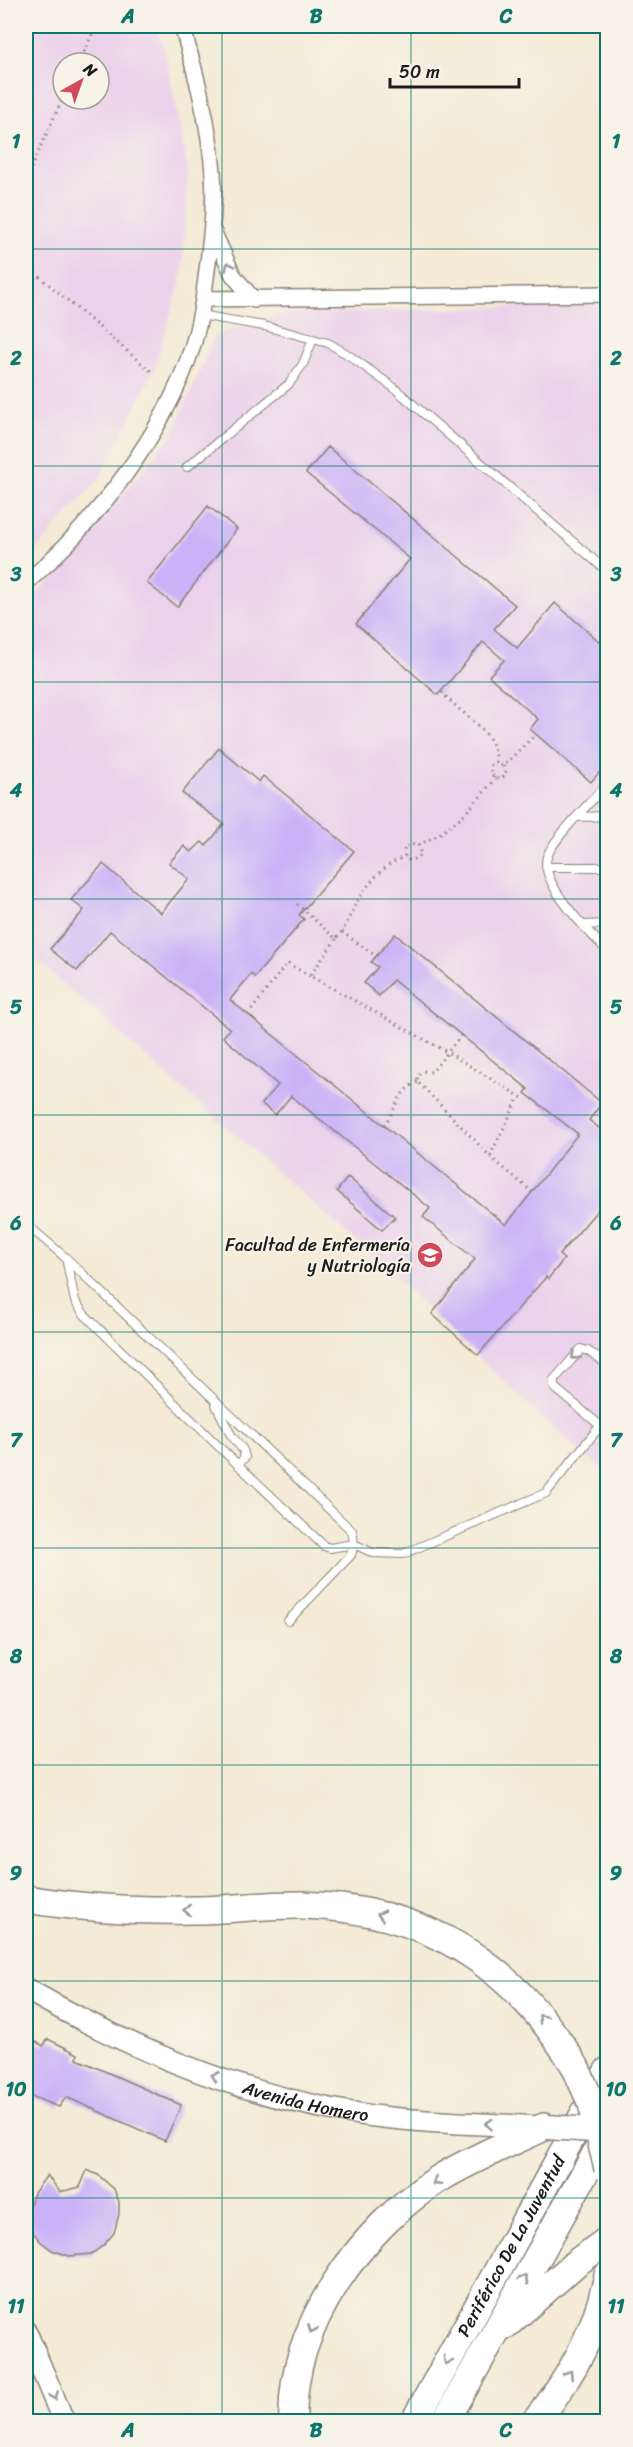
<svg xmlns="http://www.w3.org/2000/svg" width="633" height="2447" font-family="Sriracha,sans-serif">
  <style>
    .built { fill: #ebd1eb; fill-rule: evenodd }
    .building { fill: #cbb2f8 }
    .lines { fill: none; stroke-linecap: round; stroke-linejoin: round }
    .lane-casing { stroke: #888378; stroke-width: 10 }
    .street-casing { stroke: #888378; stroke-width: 18 }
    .secondary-casing { stroke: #888378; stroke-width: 24 }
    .highway-casing { stroke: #888378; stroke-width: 30 }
    .path { stroke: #888378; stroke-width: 3; stroke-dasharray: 1.5 4.5; stroke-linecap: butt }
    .lane { stroke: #fff; stroke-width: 8 }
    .street { stroke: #fff; stroke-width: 15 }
    .secondary { stroke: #fff; stroke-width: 21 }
    .highway { stroke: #fff; stroke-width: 27 }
    .primary-bridge-casing { stroke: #888378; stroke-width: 27; stroke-linecap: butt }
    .highway-bridge-casing { stroke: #888378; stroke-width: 30; stroke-linecap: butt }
    .primary-bridge { stroke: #fff; stroke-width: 24 }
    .highway-bridge { stroke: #fff; stroke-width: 27 }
    .oneway { stroke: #999 }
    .grid { fill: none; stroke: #0f766e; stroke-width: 1.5; stroke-opacity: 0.55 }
    .labels { text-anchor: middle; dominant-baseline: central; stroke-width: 4.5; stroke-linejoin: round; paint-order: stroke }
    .poi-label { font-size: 18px; fill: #1c1c1c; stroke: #f7f3e8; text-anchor: end }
    .street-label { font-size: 18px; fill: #1c1c1c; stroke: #f7f3e8 }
    .neatline { fill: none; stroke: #0f766e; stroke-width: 2 }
    .grid-label { font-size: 20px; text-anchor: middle; font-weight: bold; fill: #0f766e }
  </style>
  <rect width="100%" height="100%" fill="#f7f3e8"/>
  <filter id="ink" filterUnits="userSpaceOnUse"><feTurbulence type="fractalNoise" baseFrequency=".0167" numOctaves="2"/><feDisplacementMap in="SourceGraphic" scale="12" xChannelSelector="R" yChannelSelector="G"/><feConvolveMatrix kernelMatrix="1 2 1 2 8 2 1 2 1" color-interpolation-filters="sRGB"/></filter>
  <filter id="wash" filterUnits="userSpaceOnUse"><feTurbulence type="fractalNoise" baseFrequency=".008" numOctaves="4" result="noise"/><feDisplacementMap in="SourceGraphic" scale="24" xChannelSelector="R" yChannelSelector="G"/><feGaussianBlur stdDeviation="1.35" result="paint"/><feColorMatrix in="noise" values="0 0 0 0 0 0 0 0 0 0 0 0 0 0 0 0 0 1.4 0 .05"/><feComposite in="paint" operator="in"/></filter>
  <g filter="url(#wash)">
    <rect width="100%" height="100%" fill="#f4ead5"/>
    <path class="built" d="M26,26H155L164,46L188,171L182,276L153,373L100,478L26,561ZM63,63H99V99H63Z
      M607,304V1473L562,1436L432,1314L394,1275L26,951V602L61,571L173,433L215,335L279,314Z"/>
    <g id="blocks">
      <path class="building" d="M328,447L515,605L494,629L517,648L555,603L608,649V762L591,782L530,729L538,719L489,676L504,660L483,642L438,695L356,624L410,559L306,473Z
        M208,506L237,529L177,607L147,583Z
        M219,748L259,782L263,776L354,851L299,915L304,919L255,977L251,974L230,1000L506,1225L578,1134L525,1093L528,1089L393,980L379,996L364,983L378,967L371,962L395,934L602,1103L589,1120L608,1135V1198L559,1255L564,1259L548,1279L546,1277L478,1355L432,1314L475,1259L423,1217L430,1208L291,1096L275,1115L262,1104L278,1085L223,1037L230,1029L110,931L77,971L50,949L84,910L71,900L103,864L161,913L189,879L169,863L184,846L191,852L202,842L206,846L224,824L182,793Z
        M348,1177L395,1217L382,1230L337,1191Z
        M26,2036L43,2046L48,2039L78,2054L77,2059L181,2105L165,2141L66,2097L59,2107L26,2094L31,2080L26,2078Z
        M87,2170L98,2175L114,2189L119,2202V2214L114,2233L104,2245L91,2254L69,2256L52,2250L40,2241L29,2227L28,2210L34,2193L47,2175L60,2192L80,2187Z"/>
    </g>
  </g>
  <g filter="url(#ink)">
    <use href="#blocks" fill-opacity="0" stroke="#888378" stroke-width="1.5"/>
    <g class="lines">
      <defs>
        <path id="lane" d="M200,315L264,326L328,343L347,354L393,387L608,572
          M187,467L289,384L303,364L313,339
          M608,783C593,800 553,838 547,857C539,883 590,934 608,951
          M578,817L608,816
          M546,867H608
          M583,925L608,924
          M26,1224L66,1258L352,1531L354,1544L351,1555L288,1621
          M66,1258L75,1301L84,1314L216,1444L324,1546L330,1548L354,1544L373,1553L403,1554L546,1493L600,1426
          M608,1365L588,1351L581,1349L553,1381L555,1388L608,1432
          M216,1405L231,1435L243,1450L245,1457L238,1465"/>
        <path id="street" d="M213,231L233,275L254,300
          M204,299L608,294
          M26,583C95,523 164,435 192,348C202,317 205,286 209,254C212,227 215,199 213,172C209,122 196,74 182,26"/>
        <g id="secondary">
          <path id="s1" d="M26,1989C120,2043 223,2088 330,2109C400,2123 473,2123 544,2127"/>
          <path d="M26,2332L64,2422"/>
        </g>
        <g id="highway">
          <path d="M26,1899C81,1908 137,1911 193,1910C230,1910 266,1904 303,1905C426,1909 511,1962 575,2066"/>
          <path d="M506,2325L576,2263L608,2240"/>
          <path d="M293,2422C289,2327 361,2229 437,2180C471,2159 508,2144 544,2127"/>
          <path id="s2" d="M414,2422L608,2071"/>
          <path d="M445,2422L608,2132"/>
          <path d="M535,2422C571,2378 597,2331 608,2275"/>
        </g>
      </defs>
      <use href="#lane" class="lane-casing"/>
      <use href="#street" class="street-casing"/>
      <use href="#secondary" class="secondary-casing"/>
      <use href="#highway" class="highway-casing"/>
      <path class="path" d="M79,63L96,26
        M26,179L63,98
        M26,265L153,373
        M442,692C459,714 498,731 496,762
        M503,766L506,771L505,776L500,779L491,775V765L496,762L503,766L536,734
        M418,845L421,855L410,861L405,857L404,847C411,843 415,846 422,843C454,829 475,804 496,777
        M297,904L336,939C349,924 350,912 359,898C370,882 386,862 405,857
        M342,932L376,956
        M336,939L310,976L447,1052L524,1099
        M248,1015L287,963L310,976
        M461,1035L432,1072L422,1071L417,1076L418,1082L493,1159L532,1192
        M384,1125C398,1108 396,1092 418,1082
        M490,1156L519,1097"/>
      <use href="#lane" class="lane"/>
      <use href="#street" class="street"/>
      <use href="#secondary" class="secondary"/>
      <use href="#highway" class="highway"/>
      <defs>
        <path id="primary-bridge" d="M547,2127L608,2131"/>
        <path id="highway-bridge" d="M575,2066L592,2104L608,2169"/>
      </defs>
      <use href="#primary-bridge" class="primary-bridge-casing"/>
      <use href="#highway-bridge" class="highway-bridge-casing"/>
      <use href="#primary-bridge" class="primary-bridge"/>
      <use href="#highway-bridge" class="highway-bridge"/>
    </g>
    <defs><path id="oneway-chevron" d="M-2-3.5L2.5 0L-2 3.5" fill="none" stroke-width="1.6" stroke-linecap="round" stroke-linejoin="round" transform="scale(1.5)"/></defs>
    <g class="oneway">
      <use href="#oneway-chevron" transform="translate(229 266) rotate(-116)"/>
      <use href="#oneway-chevron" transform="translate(575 1356) rotate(137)"/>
      <use href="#oneway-chevron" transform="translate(187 1910) rotate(179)"/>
      <use href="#oneway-chevron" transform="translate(381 1915) rotate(-166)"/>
      <use href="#oneway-chevron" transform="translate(542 2018) rotate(-131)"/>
      <use href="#oneway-chevron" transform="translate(215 2076) rotate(-161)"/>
      <use href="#oneway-chevron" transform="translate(489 2124) rotate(-177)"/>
      <use href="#oneway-chevron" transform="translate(436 2182) rotate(147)"/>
      <use href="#oneway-chevron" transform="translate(524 2279) rotate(-60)"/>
      <use href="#oneway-chevron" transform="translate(312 2329) rotate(114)"/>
      <use href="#oneway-chevron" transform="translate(447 2361) rotate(119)"/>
      <use href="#oneway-chevron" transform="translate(569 2374) rotate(-57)"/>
      <use href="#oneway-chevron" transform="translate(54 2396) rotate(68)"/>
    </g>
  </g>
  <path class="grid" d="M222,26V2422M411,26V2422M26,249H608M26,466H608M26,682H608M26,899H608M26,1115H608M26,1332H608M26,1548H608M26,1765H608M26,1981H608M26,2198H608"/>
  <defs>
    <symbol id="school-disc" viewBox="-11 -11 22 22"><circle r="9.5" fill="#d1495b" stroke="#f7f3e8"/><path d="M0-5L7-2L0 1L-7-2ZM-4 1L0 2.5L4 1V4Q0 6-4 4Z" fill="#fff"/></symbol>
  </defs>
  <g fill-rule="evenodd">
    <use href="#school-disc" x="415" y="1240" width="30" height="30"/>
  </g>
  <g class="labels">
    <g class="poi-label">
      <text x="410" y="1245">Facultad de Enfermería<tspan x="410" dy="21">y Nutriología</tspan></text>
    </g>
    <g class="street-label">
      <text stroke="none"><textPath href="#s1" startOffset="303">Avenida Homero</textPath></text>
      <text stroke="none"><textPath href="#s2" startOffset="201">Periférico De La Juventud</textPath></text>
    </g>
  </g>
  <rect width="633" height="2447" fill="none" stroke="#f7f3e8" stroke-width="66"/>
  <g transform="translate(81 81) rotate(40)"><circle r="28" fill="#f7f3e8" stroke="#9f9d96" stroke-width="1.5"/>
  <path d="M0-4.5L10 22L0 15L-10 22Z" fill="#d1495b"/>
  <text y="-9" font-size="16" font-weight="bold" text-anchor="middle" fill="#1c1c1c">N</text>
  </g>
  <path d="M390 78v9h129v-9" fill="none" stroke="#1c1c1c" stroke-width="3"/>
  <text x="399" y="78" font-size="18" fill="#1c1c1c" stroke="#f7f3e8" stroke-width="4.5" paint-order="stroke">50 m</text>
  <rect x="33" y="33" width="567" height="2381" class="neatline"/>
  <g class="grid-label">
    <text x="128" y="23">A</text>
    <text x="316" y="23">B</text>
    <text x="506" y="23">C</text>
    <text x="16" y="148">1</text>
    <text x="616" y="148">1</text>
    <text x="16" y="365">2</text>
    <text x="616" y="365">2</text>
    <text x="16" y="581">3</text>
    <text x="616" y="581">3</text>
    <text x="16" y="797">4</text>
    <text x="616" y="797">4</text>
    <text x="16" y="1014">5</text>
    <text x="616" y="1014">5</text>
    <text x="16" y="1230">6</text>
    <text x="616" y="1230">6</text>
    <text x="16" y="1447">7</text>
    <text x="616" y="1447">7</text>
    <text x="16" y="1663">8</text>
    <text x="616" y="1663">8</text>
    <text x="16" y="1880">9</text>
    <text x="616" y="1880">9</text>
    <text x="16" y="2096">10</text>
    <text x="616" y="2096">10</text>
    <text x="16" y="2313">11</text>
    <text x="616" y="2313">11</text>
    <text x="128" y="2437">A</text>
    <text x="316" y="2437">B</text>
    <text x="506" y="2437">C</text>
  </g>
</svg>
